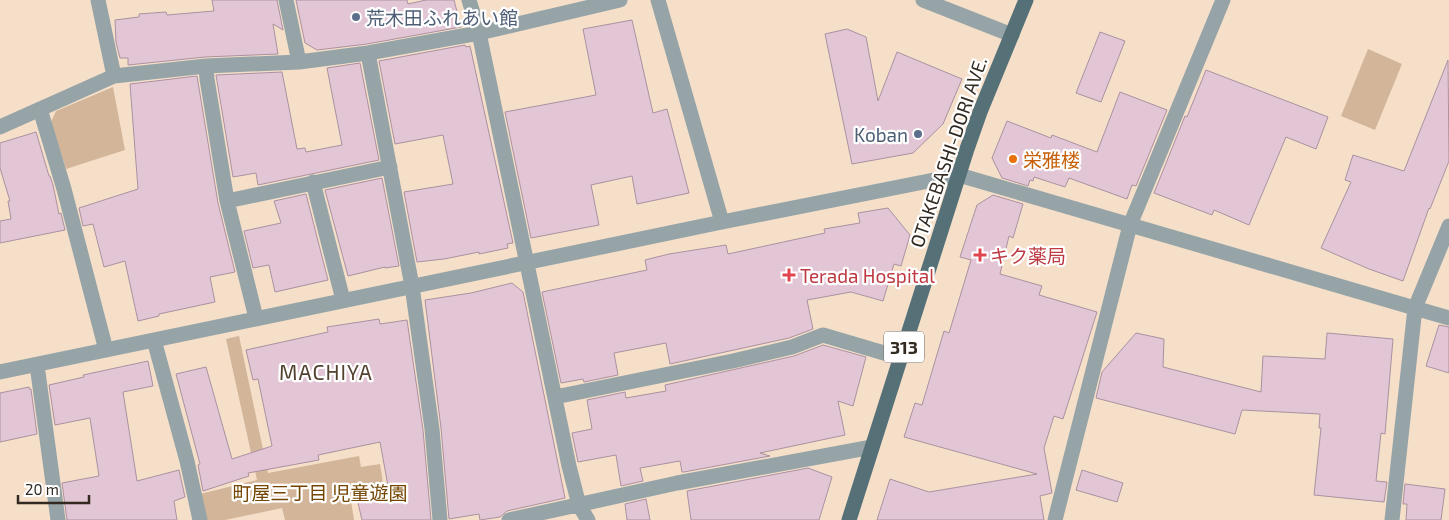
<svg xmlns="http://www.w3.org/2000/svg" width="1449" height="520" font-family="'Exo 2','Noto Sans JP',sans-serif">
  <style>
    .green { fill: #d3b699 }
    .building { fill: #e2c6d6; stroke: #ab91a0 }
    .lines { fill: none; stroke-linecap: round; stroke-linejoin: round }
    .minor { stroke: #96a4a8; stroke-width: 15 }
    .major { stroke: #567077; stroke-width: 15 }
    .service-dot { fill: #5c6f8a; stroke: #fff; stroke-width: 2 }
    .food-dot { fill: #e8710a; stroke: #fff; stroke-width: 2 }
    .health-dot { fill: #e0444e; stroke: #fff; stroke-width: 2 }
    .labels { text-anchor: middle; dominant-baseline: central; stroke-width: 4.5; stroke-linejoin: round; paint-order: stroke }
    .shield { fill: #fff; stroke: #706a64; stroke-width: 1 }
    .shield-label { font-size: 18px; font-weight: bold; fill: #322a21 }
    .service-label { font-size: 19px; fill: #4e5e75; stroke: #fff; text-anchor: start }
    .street-label { font-size: 19px; fill: #322a21; stroke: #fff }
    .food-label { font-size: 19px; fill: #c56008; stroke: #fff; text-anchor: start }
    .health-label { font-size: 19px; fill: #be3a42; stroke: #fff; text-anchor: start }
    .park-label { font-size: 19px; fill: #744500; stroke: #fff }
    .quarter-label { font-size: 21px; letter-spacing: 1px; fill: #544230; stroke: #fff }
  </style>
  <rect width="100%" height="100%" fill="#f5dfc9"/>
  <path class="green" d="M1368,49L1402,64L1375,130L1341,116Z
    M113,87L125,150L66,169L51,122L56,111Z
    M239,336L268,473L359,456L361,467L380,464L384,489L350,494L354,520H285L282,508L225,520H205L200,494L257,480L226,339Z"/>
  <path class="building" d="M212,0H277L283,30L273,24L278,54L205,57L128,65V58H120L116,42L115,20L139,17V14L166,12L167,15L214,11Z
    M296,0H407L408,4L426,0H454L461,27L367,44L317,50L305,43Z
    M632,20L653,113L667,109L689,193L637,204L632,176L591,185L599,225L531,238L505,112L596,95L583,29Z
    M847,29L866,37L878,101L897,52L962,79L943,124L913,153L852,164L825,34Z
    M1100,32L1125,41L1101,102L1076,93Z
    M465,45L466,47L470,46L513,243L507,244L508,248L479,254V252L444,259L417,262L404,192L453,184L443,135L395,144L379,61Z
    M1448,60L1449,161L1430,209L1429,208L1403,281L1369,269L1321,248L1351,182L1345,180L1353,155L1404,171Z
    M360,63L379,160L258,185L256,173L233,177L216,75L282,72L297,149L305,148L306,152L342,145L327,68Z
    M1206,70L1328,117L1316,149L1286,137L1249,225L1214,210L1212,215L1154,193L1185,116L1187,117Z
    M197,76L218,203L235,272L210,277L215,302L159,314V316L138,321L125,261L104,267L93,224L83,226L79,208L138,189L130,84Z
    M1120,92L1167,110L1136,186L1132,185L1127,199L1069,178L1065,187L1034,177L1033,181L1030,180L1028,186L1002,178L992,158L1007,121L1051,138L1052,135L1097,152Z
    M36,132L49,176H50L53,185L59,214L61,213L65,230L0,243V221L11,219L8,201H10L0,168V143Z
    M382,178L399,266L385,268V267L348,276L325,190Z
    M306,194L328,280L275,292L269,265L253,268L244,231L281,223L274,201Z
    M993,195L1023,204L1013,238L1009,236L1000,274L1042,286L1039,295L1097,312L1063,419L1054,416L1044,448L1052,493L1040,496L1044,520H877L890,479L929,492L1037,474L904,437L915,403L922,405L944,331L949,333L971,260L960,257L977,205Z
    M888,208L910,235L901,266L894,264L883,301L851,292L807,300L813,329L789,338L670,364L666,343L614,353L618,375L584,382L583,379L561,383L542,292L647,270L645,260L669,254L726,245L728,254L825,233L824,229L860,223L858,213Z
    M512,283L523,292L565,498L507,511L500,517L480,520L479,514L449,519L441,428L425,300L471,293Z
    M379,319L380,324L407,320L423,430L431,520H362L358,503L390,497L380,442L318,455L319,460L248,473L249,476L203,491L198,465L200,464L176,374L206,367L232,459L272,446L258,379L253,380L246,350L328,332L327,327Z
    M1439,325L1449,327V373L1426,366Z
    M1136,333L1164,339L1163,367L1261,392L1263,356L1325,359L1327,333L1393,339L1385,434L1381,433L1376,481L1387,482L1384,502L1314,495L1321,428H1319L1320,414L1242,410L1235,434L1096,398L1102,372Z
    M823,345L866,357L853,406L838,401L845,435L760,453L770,456L684,472H682L680,461L640,468L643,481L621,486L616,455L578,462L572,433L592,429L587,400L625,392L626,398L666,391L665,385L794,356Z
    M148,361L153,386L123,392L137,481L179,470L185,497L174,501L177,520H67L62,483L99,476L90,418L55,425L49,385L84,377L83,375Z
    M29,387V389H31L37,434L0,442V393Z
    M808,468L832,477L819,520H691L687,491Z
    M1082,470L1123,483L1117,502L1076,490Z
    M1405,484L1445,489L1441,520H1406L1407,504H1403Z
    M646,499L650,520H627L625,504Z"/>
  <g class="lines">
    <path class="minor" d="M98,0L114,76
      M286,0L299,62
      M469,0L479,33L569,466L579,505L588,520
      M658,0L722,222
      M923,0L1012,35
      M368,53L412,286L432,429L440,520
      M206,66L207,79L227,201L256,318
      M40,109L64,189L106,350
      M0,127L114,76L206,66L299,62L368,53L479,33L620,0
      M313,182L343,300
      M227,201L390,167
      M154,340L187,461L200,520
      M37,365L58,520
      M0,372L722,222L959,175L1449,318
      M555,397L733,361L792,347L823,335L901,358
      M509,520L677,483L872,447
      M1055,520L1130,225L1223,0
      M1392,520L1415,308L1449,226"/>
    <path class="major" d="M849,520L967,149L980,112L1026,0"/>
  </g>
  <g class="service-dot">
    <circle cx="356" cy="17" r="5"/>
    <circle cx="918" cy="134" r="5"/>
  </g>
  <circle class="food-dot" cx="1013" cy="159" r="5"/>
  <g class="health-dot">
    <path d="M977.5 247.5h5v5h5v5h-5v5h-5v-5h-5v-5h5z"/>
    <path d="M786.5 267.5h5v5h5v5h-5v5h-5v-5h-5v-5h5z"/>
  </g>
  <g class="labels">
    <rect class="shield" x="884" y="331.5" width="40" height="31" rx="4"/>
    <g class="shield-label">
      <text x="904" y="347">313</text>
    </g>
    <g class="service-label">
      <text x="366" y="17">荒木田ふれあい館</text>
      <text x="908" y="134" text-anchor="end">Koban</text>
    </g>
    <g class="street-label">
      <text transform="translate(948 152) rotate(-71)">OTAKEBASHI-DORI AVE.</text>
    </g>
    <g class="food-label">
      <text x="1023" y="159">栄雅楼</text>
    </g>
    <g class="health-label">
      <text x="990" y="255">キク薬局</text>
      <text x="800" y="275">Terada Hospital</text>
    </g>
    <g class="park-label">
      <text x="320" y="492">町屋三丁目 児童遊園</text>
    </g>
    <g class="quarter-label">
      <text x="326" y="371">MACHIYA</text>
    </g>
  </g>
  <path d="M18 495v8h71v-8" fill="none" stroke="#322a21" stroke-width="2.5"/>
  <text x="25" y="495" font-size="15" fill="#322a21" stroke="#ffffff" stroke-width="4" paint-order="stroke">20 m</text>
</svg>
